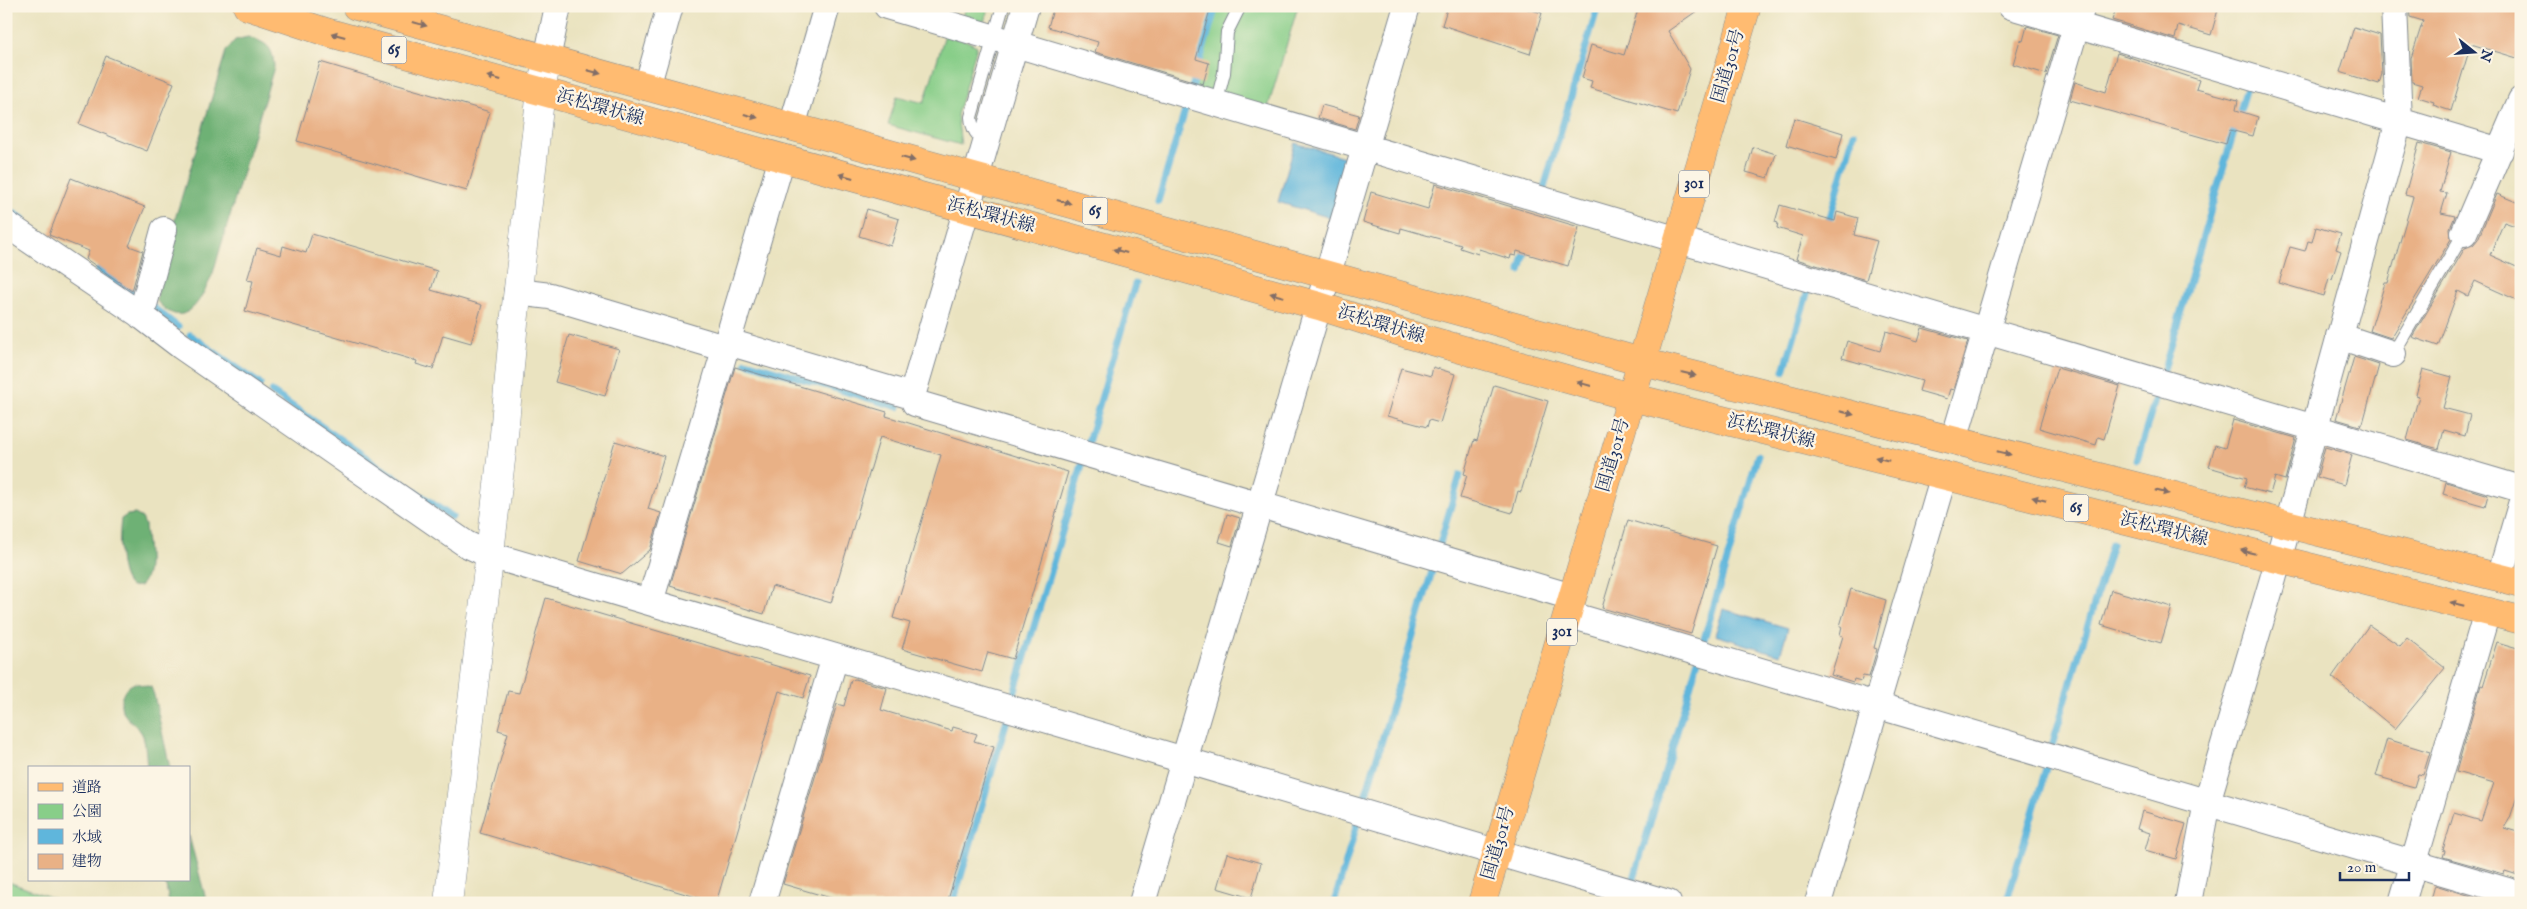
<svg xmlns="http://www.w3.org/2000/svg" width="2527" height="909" font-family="'IM FELL English','Noto Serif JP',serif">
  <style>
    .green { fill: #88ce89; stroke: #527e74 }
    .forest { fill: #6eb175; stroke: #44706a }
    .water { fill: #5fb6dc; stroke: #3d729d }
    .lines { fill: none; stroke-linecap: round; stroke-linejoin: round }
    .stream { stroke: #5fb6dc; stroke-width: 7 }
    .building { fill: #e9b186 }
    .service-casing { stroke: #82898f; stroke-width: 14 }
    .minor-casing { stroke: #82898f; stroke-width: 28 }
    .tertiary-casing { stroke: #82898f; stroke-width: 29 }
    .primary-casing { stroke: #82898f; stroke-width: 29 }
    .trunk-casing { stroke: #82898f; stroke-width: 29 }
    .service { stroke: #fff; stroke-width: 12 }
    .minor { stroke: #fff; stroke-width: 26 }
    .tertiary { stroke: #fff; stroke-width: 28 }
    .primary { stroke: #ffbb71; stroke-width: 28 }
    .trunk { stroke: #ffbb71; stroke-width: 28 }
    .oneway { fill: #826e67 }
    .labels { text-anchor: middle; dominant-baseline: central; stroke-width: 4.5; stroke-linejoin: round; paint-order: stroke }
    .shield { fill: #fcf5e5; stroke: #5e6a86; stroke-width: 1 }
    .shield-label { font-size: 16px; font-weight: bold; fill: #1b2f5e }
    .street-label { font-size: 18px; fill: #1b2f5e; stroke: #fcf5e5 }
  </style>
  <rect width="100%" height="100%" fill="#fcf5e5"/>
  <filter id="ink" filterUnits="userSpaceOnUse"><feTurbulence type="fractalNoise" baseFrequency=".02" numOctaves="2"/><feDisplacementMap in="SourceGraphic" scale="10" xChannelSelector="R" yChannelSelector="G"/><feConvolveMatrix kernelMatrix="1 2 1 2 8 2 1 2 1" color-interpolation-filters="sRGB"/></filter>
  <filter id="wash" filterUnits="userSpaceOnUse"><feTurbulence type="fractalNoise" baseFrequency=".0096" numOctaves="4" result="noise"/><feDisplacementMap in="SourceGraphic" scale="20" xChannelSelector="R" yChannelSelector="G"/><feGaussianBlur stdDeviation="1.12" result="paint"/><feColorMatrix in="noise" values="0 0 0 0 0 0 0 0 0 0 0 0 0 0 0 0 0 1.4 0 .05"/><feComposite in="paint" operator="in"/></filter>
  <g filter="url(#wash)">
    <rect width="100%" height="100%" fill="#eae3c0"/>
    <path class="green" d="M966,6H989L984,22L962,21Z
      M1217,6H1298L1267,111L1193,90Z
      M946,31L977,46L957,115L961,145L888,125L897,96L924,103Z
      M6,881L66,903H6Z"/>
    <path class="forest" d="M248,37C267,43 273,46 274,67L213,273C201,301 184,334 156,300L171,232L226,51L235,40Z
      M135,514L142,518L145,525C146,543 154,573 140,586L131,587C117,576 119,536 121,519L127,515Z
      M135,683L151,687L154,695L170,768H147C146,758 146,746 143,736C137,721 116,717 122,697C125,689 128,686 135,683Z
      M189,836L207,903H169L165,880H189Z"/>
    <path class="water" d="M1295,143L1351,159L1334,219L1278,202Z
      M1723,609L1788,628L1780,655L1715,635Z"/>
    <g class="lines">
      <path class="stream" d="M1192,88L1216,6
        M1543,191L1598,6
        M1158,201L1187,104
        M6,208L23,219
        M1827,228L1854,133
        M99,270L140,298
        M1520,271L1527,245
        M150,305L178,327
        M190,335L260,384
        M746,362L898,407
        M1784,371L1809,287
        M2162,376L2247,87
        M272,392L452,517
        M1087,446L1135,284
        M2137,460L2158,389
        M1438,550L1460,475
        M1702,646L1758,455
        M1013,697L1084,458
        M2051,749L2112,544
        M1364,801L1435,561
        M1633,882L1698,660
        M953,903L1007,720
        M1334,903L1357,824
        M2006,903L2047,765"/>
    </g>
    <g id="blocks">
      <path class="building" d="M1054,6H1211L1196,59L1209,63L1203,84L1095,52L1098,42L1048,27Z
        M1448,6H1518L1542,13L1530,54L1442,25Z
        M1639,6H1704L1668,31L1690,69L1677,114L1590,88L1592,81L1582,78L1591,45L1624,55Z
        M2117,6H2219L2211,35L2178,25L2175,39L2112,20Z
        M2409,6H2521V46L2517,58L2471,44L2451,111L2433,105L2434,102L2418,97L2422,85L2412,82L2411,58L2423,21L2410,17Z
        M2027,26L2058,35L2046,74L2013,64L2020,40L2023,41Z
        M2354,27L2380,35L2382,74L2379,84L2340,72Z
        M2117,53L2199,80L2196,89L2238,100L2236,110L2258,117L2253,136L2230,130L2226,144L2070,100L2075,82L2106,92Z
        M106,56L174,83L147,151L79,124Z
        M320,62L490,112L467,191L297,141Z
        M1322,105L1359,115L1355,129L1318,118Z
        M1794,118L1843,133L1836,160L1786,145Z
        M2419,143L2451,152L2440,192L2447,193L2441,213L2455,216L2450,228L2451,239L2391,338L2370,331L2385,283H2388L2413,197L2405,195Z
        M1753,147L1776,154L1768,178L1746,172Z
        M71,178L145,207L129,246L143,251L132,291L86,259L89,251L49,235Z
        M1435,184L1579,227L1568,266L1517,251L1516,256L1511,255L1510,259L1479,249L1478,254L1460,248L1461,245L1401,228L1400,233L1363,222L1371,192L1428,209Z
        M2497,194L2521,204V228L2504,222L2490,255L2521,269V302L2475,281L2468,296L2458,291L2438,346L2412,337L2465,248L2473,245L2478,239Z
        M1780,205L1835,221L1837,212L1858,218L1854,235L1877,241L1866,280L1796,259L1803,236L1777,228L1778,223L1775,222Z
        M867,209L899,219L891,246L859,236Z
        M2316,227L2341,234L2336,249L2341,251L2332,279L2329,278L2324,296L2279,283L2290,247L2305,251L2308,241L2312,242Z
        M312,234L437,271L431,290L482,305L471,343L443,335L433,369L416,364L417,361L245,311L253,281L247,280L257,248L281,255L283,246L306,253Z
        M1922,328L1968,341L1953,390L1950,389L1947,399L1919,391L1922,381L1842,358L1847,341L1880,351L1886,331L1918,341Z
        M569,335L619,349L605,396L555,382Z
        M2354,357L2379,365L2363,423H2361L2360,426L2336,419Z
        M735,367L887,412L886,416L1068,472L1013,659L988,652L982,672L902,649L910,623L893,618L941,455L880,437L831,603L772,586L764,614L670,586Z
        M1433,367L1455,374L1440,423L1429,420L1427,427L1387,416L1401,368L1431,376Z
        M2057,368L2120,386L2104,439L2098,437L2096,445L2039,428Z
        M2423,369L2452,377L2443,408L2470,415L2465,436L2444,430L2439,449L2407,440L2419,396L2416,395Z
        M1494,385L1548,401L1521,492L1518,491L1512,513L1460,498L1467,475L1464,474L1474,440L1477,441Z
        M2233,420L2296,438L2285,480L2275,477L2270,494L2244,487L2247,478L2209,467L2215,445L2225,448Z
        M615,441L664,456L648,509L661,513L650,550L622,574L579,561Z
        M2325,447L2352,455L2344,485L2317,477Z
        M2446,482L2488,495L2485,506L2443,494Z
        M1227,514L1240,518L1232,546L1219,542Z
        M1628,520L1717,546L1691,634L1602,608Z
        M1851,589L1886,600L1874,648L1877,649L1869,677L1863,676L1861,681L1854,679L1853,682L1831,675L1843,636L1840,635L1842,626H1840Z
        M2111,590L2172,607L2161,643L2101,625Z
        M546,598L810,676L803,698L779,691L716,903L480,833L508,733L498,730L508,691L519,693Z
        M2369,625L2400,646L2407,638L2445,668L2395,729L2332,677Z
        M2497,642L2521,649V784L2510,818L2504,828L2521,833V876L2505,871L2504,874L2443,857L2445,851L2443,850L2454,813L2481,821L2494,783L2456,772L2481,685L2483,686Z
        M855,679L887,688L881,710L952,731L953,727L977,734L974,741L994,747L947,903H848L783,884L837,704L844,706L851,680Z
        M2387,739L2430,752L2423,775L2418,774L2414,787L2376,776Z
        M2142,811L2186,824L2176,859L2145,850L2150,833L2137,829Z
        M1227,853L1261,863L1251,898L1217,888Z
        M2435,885L2494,903H2430Z"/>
    </g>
  </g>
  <g filter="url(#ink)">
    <use href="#blocks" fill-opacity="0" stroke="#82898f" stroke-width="1"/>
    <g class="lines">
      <defs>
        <path id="service" d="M1216,104L1224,73L1227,32L1240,6
          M986,143C977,135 972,130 971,117L1003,6
          M2393,354L2464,233"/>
        <path id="minor" d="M887,6L2521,489
          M2011,6L2500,151
          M547,59L558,6
          M647,87L670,6
          M792,127L827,6
          M6,224L139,314L181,346L466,544L490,555L1668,903
          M2464,233L2521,100
          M517,292L550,296L724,348
          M141,316L164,230
          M2339,336L2393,354
          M728,342L912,396L915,403L1572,597
          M912,396L1026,6
          M1954,440L2082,6
          M2500,577L2521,505
          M650,602L782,158
          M1567,614L2521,895
          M762,903L835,657
          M1142,903L1407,6
          M1818,903L1944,475
          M2188,903L2207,802L2273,579L2399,121L2394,6
          M2402,903L2487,612"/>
        <path id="tertiary" d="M448,903L504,435L513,332L541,91L547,59"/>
        <path id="primary" d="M247,6L326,32L1319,306L1407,334L1631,397L2521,620
          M356,6L1642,362L2521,583"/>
        <path id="trunk" d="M1482,903L1747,6"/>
      </defs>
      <use href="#service" class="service-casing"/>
      <use href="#minor" class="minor-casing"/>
      <use href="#tertiary" class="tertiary-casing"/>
      <use href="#primary" class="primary-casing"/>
      <use href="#trunk" class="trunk-casing"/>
      <use href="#service" class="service"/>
      <use href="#minor" class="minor"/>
      <use href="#tertiary" class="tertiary"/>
      <use href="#primary" class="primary"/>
      <use href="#trunk" class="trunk"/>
    </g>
    <defs><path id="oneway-solid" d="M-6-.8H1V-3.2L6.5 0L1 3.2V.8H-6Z" transform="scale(1.25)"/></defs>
    <g class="oneway">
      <use href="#oneway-solid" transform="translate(420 24) rotate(16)"/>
      <use href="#oneway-solid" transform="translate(338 35) rotate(-165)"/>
      <use href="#oneway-solid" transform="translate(594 72) rotate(15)"/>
      <use href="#oneway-solid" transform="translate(494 78) rotate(-165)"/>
      <use href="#oneway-solid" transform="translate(751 116) rotate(15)"/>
      <use href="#oneway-solid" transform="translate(908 159) rotate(15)"/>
      <use href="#oneway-solid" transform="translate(846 176) rotate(-165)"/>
      <use href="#oneway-solid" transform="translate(1064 202) rotate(15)"/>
      <use href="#oneway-solid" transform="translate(1120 251) rotate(-165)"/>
      <use href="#oneway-solid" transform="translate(1277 295) rotate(-165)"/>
      <use href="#oneway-solid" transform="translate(1689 374) rotate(14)"/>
      <use href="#oneway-solid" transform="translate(1584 384) rotate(-164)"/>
      <use href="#oneway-solid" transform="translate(1847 413) rotate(14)"/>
      <use href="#oneway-solid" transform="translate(2004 453) rotate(14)"/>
      <use href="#oneway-solid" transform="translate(1882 459) rotate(-166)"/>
      <use href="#oneway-solid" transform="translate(2162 492) rotate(14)"/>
      <use href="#oneway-solid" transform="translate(2039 499) rotate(-166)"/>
      <use href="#oneway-solid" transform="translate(2248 552) rotate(-166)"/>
      <use href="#oneway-solid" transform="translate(2457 604) rotate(-166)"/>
    </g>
  </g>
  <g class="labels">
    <g class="shield">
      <rect x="381.5" y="36.5" width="25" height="27" rx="4"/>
      <rect x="1679" y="170.5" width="30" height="27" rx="4"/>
      <rect x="1082.5" y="197.5" width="25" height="27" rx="4"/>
      <rect x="2063.5" y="494.5" width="25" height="27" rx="4"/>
      <rect x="1547" y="618.5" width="30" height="27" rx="4"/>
    </g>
    <g class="shield-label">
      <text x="394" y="50">65</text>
      <text x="1694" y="184">301</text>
      <text x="1095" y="211">65</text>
      <text x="2076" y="508">65</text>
      <text x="1562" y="632">301</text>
    </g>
    <g class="street-label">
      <text transform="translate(1729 66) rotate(-74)">国道301号</text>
      <text transform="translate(600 108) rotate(16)">浜松環状線</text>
      <text transform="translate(991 216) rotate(15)">浜松環状線</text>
      <text transform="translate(1381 325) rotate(17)">浜松環状線</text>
      <text transform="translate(1771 432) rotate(14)">浜松環状線</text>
      <text transform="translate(1614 455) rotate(-74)">国道301号</text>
      <text transform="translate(2164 530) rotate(14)">浜松環状線</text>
      <text transform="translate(1499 843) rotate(-74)">国道301号</text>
    </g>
  </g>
  <rect width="2527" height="909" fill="none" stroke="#fcf5e5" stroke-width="25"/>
  <rect x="28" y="766" width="162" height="115" fill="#fcf5e5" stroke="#a2a6af"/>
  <rect x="38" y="783" width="25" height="8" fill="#ffbb71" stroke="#a2a6af"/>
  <text x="72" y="792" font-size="15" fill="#1b2f5e">道路</text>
  <rect x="38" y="804" width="25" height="15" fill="#88ce89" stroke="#a2a6af"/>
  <text x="72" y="816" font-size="15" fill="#1b2f5e">公園</text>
  <rect x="38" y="829" width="25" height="15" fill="#5fb6dc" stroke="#a2a6af"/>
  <text x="72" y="842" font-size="15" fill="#1b2f5e">水域</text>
  <rect x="38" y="854" width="25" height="15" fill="#e9b186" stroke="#a2a6af"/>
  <text x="72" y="866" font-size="15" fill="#1b2f5e">建物</text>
  <g transform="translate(2474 52) rotate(107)" stroke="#fcf5e5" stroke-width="4" paint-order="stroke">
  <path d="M0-4L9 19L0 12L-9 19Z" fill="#1b2f5e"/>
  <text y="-8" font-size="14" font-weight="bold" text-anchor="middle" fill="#1b2f5e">N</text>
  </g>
  <path d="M2340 872v8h69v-8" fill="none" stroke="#1b2f5e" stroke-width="2.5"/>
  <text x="2347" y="872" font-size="15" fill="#1b2f5e" stroke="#fcf5e5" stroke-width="4" paint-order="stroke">20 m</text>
</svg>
